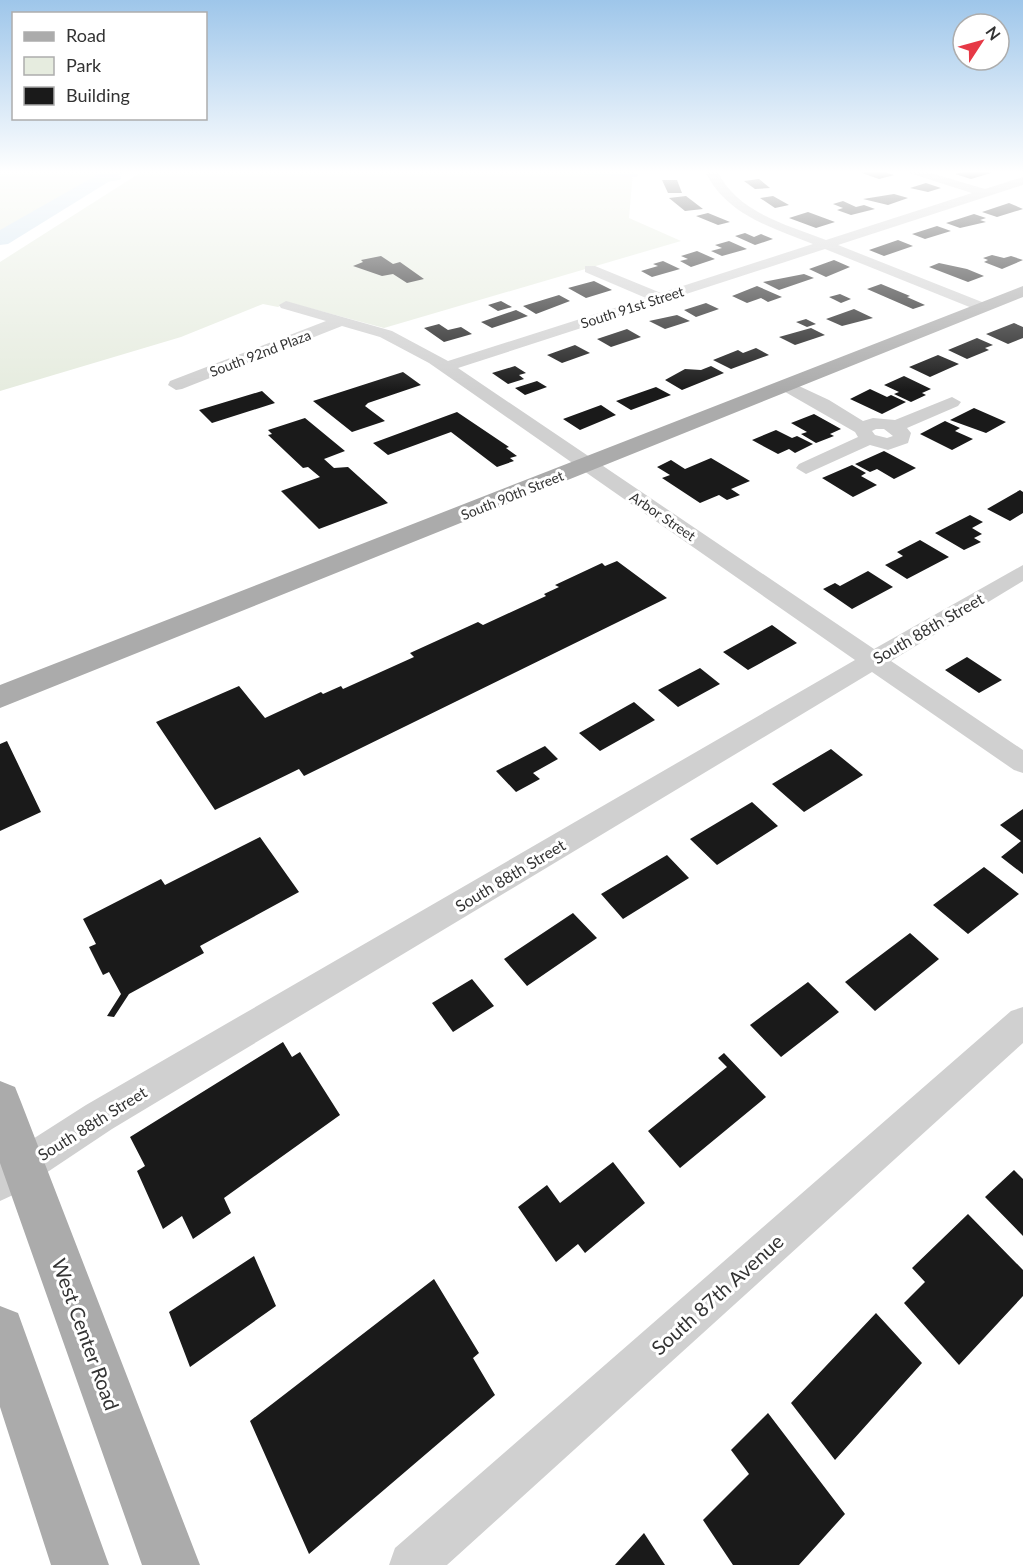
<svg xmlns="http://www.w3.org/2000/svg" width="1023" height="1565" font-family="Lato,sans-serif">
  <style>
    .green { fill: #e6ecdf }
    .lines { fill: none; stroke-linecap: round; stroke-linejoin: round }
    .stream { stroke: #cfe2ee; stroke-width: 4 }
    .river { fill: #cfe2ee; fill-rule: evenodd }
    .building { fill: #1a1a1a }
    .street { fill: #d0d0d0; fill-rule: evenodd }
    .primary { fill: #ababab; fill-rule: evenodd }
    .labels { text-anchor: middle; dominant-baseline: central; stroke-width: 6; stroke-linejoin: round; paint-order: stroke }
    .far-street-label { font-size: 14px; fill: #333; stroke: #fff }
    .street-label { font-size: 16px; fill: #333; stroke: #fff }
    .near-street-label { font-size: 20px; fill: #333; stroke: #fff }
  </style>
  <rect width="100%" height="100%" fill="#fff"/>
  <path class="green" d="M0,171H117L0,239Z
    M143,171H633L629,218L681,241L384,328L287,302L278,307L263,304L181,337L0,391V262Z"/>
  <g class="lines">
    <path class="stream" d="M552,171L636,175
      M98,181L119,178"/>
    <path class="river" d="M104,171H126L8,244L0,245V230Z"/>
  </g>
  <path class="building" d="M864,171H881L894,175L879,179L862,173L867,172Z
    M968,171H984L991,173L971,179L955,174Z
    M759,179L770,188L755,189L744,181Z
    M662,180H677L682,193H668Z
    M926,183L941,188L928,192L910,188Z
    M894,194L908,198L888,205L863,199Z
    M686,196L703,209L685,211L669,198Z
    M773,196L789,205L775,208L760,198Z
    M843,201L856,207L864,205L875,209L851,215L837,210L843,208L833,204Z
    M1009,203L1023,209L997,217L982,212Z
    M808,212L835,222L816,228L789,218Z
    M708,213L730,222L718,225L696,216Z
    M974,214L986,218L980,220L986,222L960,228L946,223Z
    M937,226L951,231L925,239L912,234Z
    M745,233L754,237L761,234L773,239L755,245L735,236Z
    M898,240L913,246L884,256L869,250Z
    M729,241L747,249L722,256L711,251L722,248L715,245Z
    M697,251L715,259L691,267L680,261L688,259L681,256Z
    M992,255L1004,258L1011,256L1023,260L1002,269L984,262L988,260L983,258Z
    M381,256L393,264L400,262L424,279L407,283L393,274L382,276L353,266L363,262L361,260Z
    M834,260L850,267L826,277L809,269Z
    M663,261L680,269L652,277L641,271L658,266L653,264Z
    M939,263L967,269L984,276L968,282L929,267Z
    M804,274L814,278L779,290L763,282Z
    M594,281L612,290L586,298L568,288Z
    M881,284L910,296L907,297L925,305L913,309L867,289Z
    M757,286L782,297L768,302L761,298L747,303L732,296Z
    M840,294L851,299L841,303L829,297Z
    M559,295L570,301L536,314L523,306Z
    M501,301L512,307L498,311L488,305Z
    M706,303L719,309L696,317L684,310Z
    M854,309L873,318L842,326L826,319Z
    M516,310L528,316L492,328L481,322Z
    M677,315L690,321L665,329L649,321Z
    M806,319L816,324L807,327L796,322Z
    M1014,323L1023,327V338L1008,344L986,334Z
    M439,324L448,330L461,327L472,334L444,342L424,328Z
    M811,328L825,335L795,345L779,337Z
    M627,329L641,337L611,347L597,339Z
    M977,338L993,345L985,348L989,350L967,359L948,350Z
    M575,345L590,353L562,363L547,355Z
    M756,348L769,355L731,369L713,360L738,350L743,353Z
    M938,355L959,364L930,377L909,367Z
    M515,366L526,373L519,375L524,379L508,384L492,373Z
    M711,366L724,373L682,390L665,380L685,369L701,370Z
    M403,372L421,385L368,403L365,406L385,421L352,432L313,401Z
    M904,376L931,389L922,393L926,395L911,402L894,394L899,392L884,385Z
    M537,381L547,387L525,395L515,388Z
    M656,387L671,395L631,410L616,401Z
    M870,389L887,397L891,395L906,402L882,414L850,399Z
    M262,391L275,403L212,423L199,410Z
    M601,405L616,415L580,430L563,419Z
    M974,408L1006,422L986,433L950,420Z
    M457,412L509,447L506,448L517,456L510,458L514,461L497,467L451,432L388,455L373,443Z
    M814,414L841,429L830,434L834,436L816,443L801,434L807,432L791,423Z
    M305,418L345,451L324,459L334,468L348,467L388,503L319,529L281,491L320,477L308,467L303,468L268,435L272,434L268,430Z
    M945,421L960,428L955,431L973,439L952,450L920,434Z
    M776,430L792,438L797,436L813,444L795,453L789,449L778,454L752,440Z
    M884,451L916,468L894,479L877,469L870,472L855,464Z
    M711,458L750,481L731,489L740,495L727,500L719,495L700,503L662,478L670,475L657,467L671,460L685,469Z
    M852,465L866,473L861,476L877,485L853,497L822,478Z
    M1020,490L1023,492V513L1010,521L987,509Z
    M970,515L983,522L972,528L982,534L974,538L981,542L964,550L935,533Z
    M920,540L949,557L907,579L885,565L903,556L897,552Z
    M617,561L667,598L304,776L299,769L215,810L156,722L239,686L265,718L321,692L323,694L341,686L343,689L414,657L410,653L478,622L483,625L546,596L544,594L559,587L555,585L602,563L605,566Z
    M868,571L893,587L852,609L823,589L835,583L840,586Z
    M772,625L797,643L748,670L723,652Z
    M967,657L1002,680L979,693L945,670Z
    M700,668L720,684L678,707L658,690Z
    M634,702L655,720L600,751L579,733Z
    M7,741L41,812L0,831V744Z
    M545,746L558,759L533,773L540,779L516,792L496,771Z
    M831,749L863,775L804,812L772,784Z
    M752,802L778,826L717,865L690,839Z
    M1023,809V874L1001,857L1021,841L1000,825Z
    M260,837L299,892L200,946L204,953L129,994L114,1017L107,1016L121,994L109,972L103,975L89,947L96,944L83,919L161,879L165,885Z
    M667,855L689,878L623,919L601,894Z
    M984,867L1019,894L968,934L933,905Z
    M573,913L597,938L527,986L504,959Z
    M910,933L939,959L875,1011L845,982Z
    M472,979L494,1006L453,1032L432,1003Z
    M808,982L839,1012L781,1057L750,1025Z
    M283,1042L292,1057L300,1052L340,1115L224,1198L231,1213L193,1239L182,1216L163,1229L137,1171L145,1166L130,1137Z
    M724,1053L766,1097L680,1168L648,1131L727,1067L718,1058Z
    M613,1162L645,1203L585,1253L578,1244L556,1262L518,1207L547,1185L560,1203Z
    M1014,1170L1023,1179V1236L985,1197Z
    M968,1214L1023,1270V1296L959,1365L904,1303L925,1282L912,1268Z
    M254,1256L276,1306L190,1367L169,1312Z
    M434,1279L479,1353L473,1358L495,1395L309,1554L250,1421Z
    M876,1313L922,1363L835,1460L791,1403Z
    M768,1413L845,1514L799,1565H733L703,1520L749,1474L731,1450Z
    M644,1533L665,1565H615Z"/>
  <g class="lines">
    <path class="street" d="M705,171H717C738,213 785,224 826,240L972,193L909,173L907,171H924L985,189L1023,177V185L838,245L987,304L990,307L987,310H977L825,249L458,368L874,649L1023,565V581L891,661L1023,750V773L1014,770L872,672L112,1129L13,1195L0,1201V1160L86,1105L855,660L429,363L380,337L342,326L182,389L176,390L168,385L170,381L326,321L281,308L279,305L286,301L392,331L448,361L646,298L585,272V266H595L661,293L813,244C771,227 726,215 705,171Z
      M786,380L829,400L863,421L873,418L895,420L952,397L961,402L958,406L907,428L911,433L908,443L888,450L870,445L806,474L796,468L799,464L858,437L855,432L780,389L778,385ZM876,429H884L893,436L887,438L875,435L872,431Z
      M1023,1007V1043L447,1565H389L395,1548L1011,1011Z"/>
    <path class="primary" d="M1023,286V297L0,708V685Z
      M0,1081L15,1087L21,1102L200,1565H142L0,1163Z
      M0,1306L18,1313L109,1565H51L0,1407Z"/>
  </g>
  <linearGradient id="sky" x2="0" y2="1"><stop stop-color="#9ec6ea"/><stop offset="0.44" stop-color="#fff"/><stop offset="1" stop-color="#fff" stop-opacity="0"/></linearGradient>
  <rect width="1023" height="390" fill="url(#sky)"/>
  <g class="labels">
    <g class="far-street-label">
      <text transform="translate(632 307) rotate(-18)">South 91st Street</text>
      <text transform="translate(260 353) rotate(-21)">South 92nd Plaza</text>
      <text transform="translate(512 495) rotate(-22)">South 90th Street</text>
      <text transform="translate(663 516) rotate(34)">Arbor Street</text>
    </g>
    <g class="street-label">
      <text transform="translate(928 628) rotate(-30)">South 88th Street</text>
      <text transform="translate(510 875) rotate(-31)">South 88th Street</text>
      <text transform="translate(92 1123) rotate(-32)">South 88th Street</text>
    </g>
    <g class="near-street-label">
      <text transform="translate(717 1294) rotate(-42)">South 87th Avenue</text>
      <text transform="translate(86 1334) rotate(70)">West Center Road</text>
    </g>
  </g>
  <rect x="12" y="12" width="195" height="108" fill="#ffffff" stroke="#adadad" stroke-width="1.5"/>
  <rect x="24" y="32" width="30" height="9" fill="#ababab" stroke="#adadad" stroke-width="1.5"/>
  <text x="66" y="42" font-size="18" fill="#333333">Road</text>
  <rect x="24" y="57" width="30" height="18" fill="#e6ecdf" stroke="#adadad" stroke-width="1.5"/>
  <text x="66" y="72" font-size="18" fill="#333333">Park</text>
  <rect x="24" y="87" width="30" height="18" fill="#1a1a1a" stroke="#adadad" stroke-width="1.5"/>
  <text x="66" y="102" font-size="18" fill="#333333">Building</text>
  <g transform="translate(981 42) rotate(54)"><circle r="28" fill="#ffffff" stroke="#adadad" stroke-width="1.5"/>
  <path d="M0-4.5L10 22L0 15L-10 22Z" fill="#e63946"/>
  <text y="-9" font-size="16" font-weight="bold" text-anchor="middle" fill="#333333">N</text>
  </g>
</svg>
